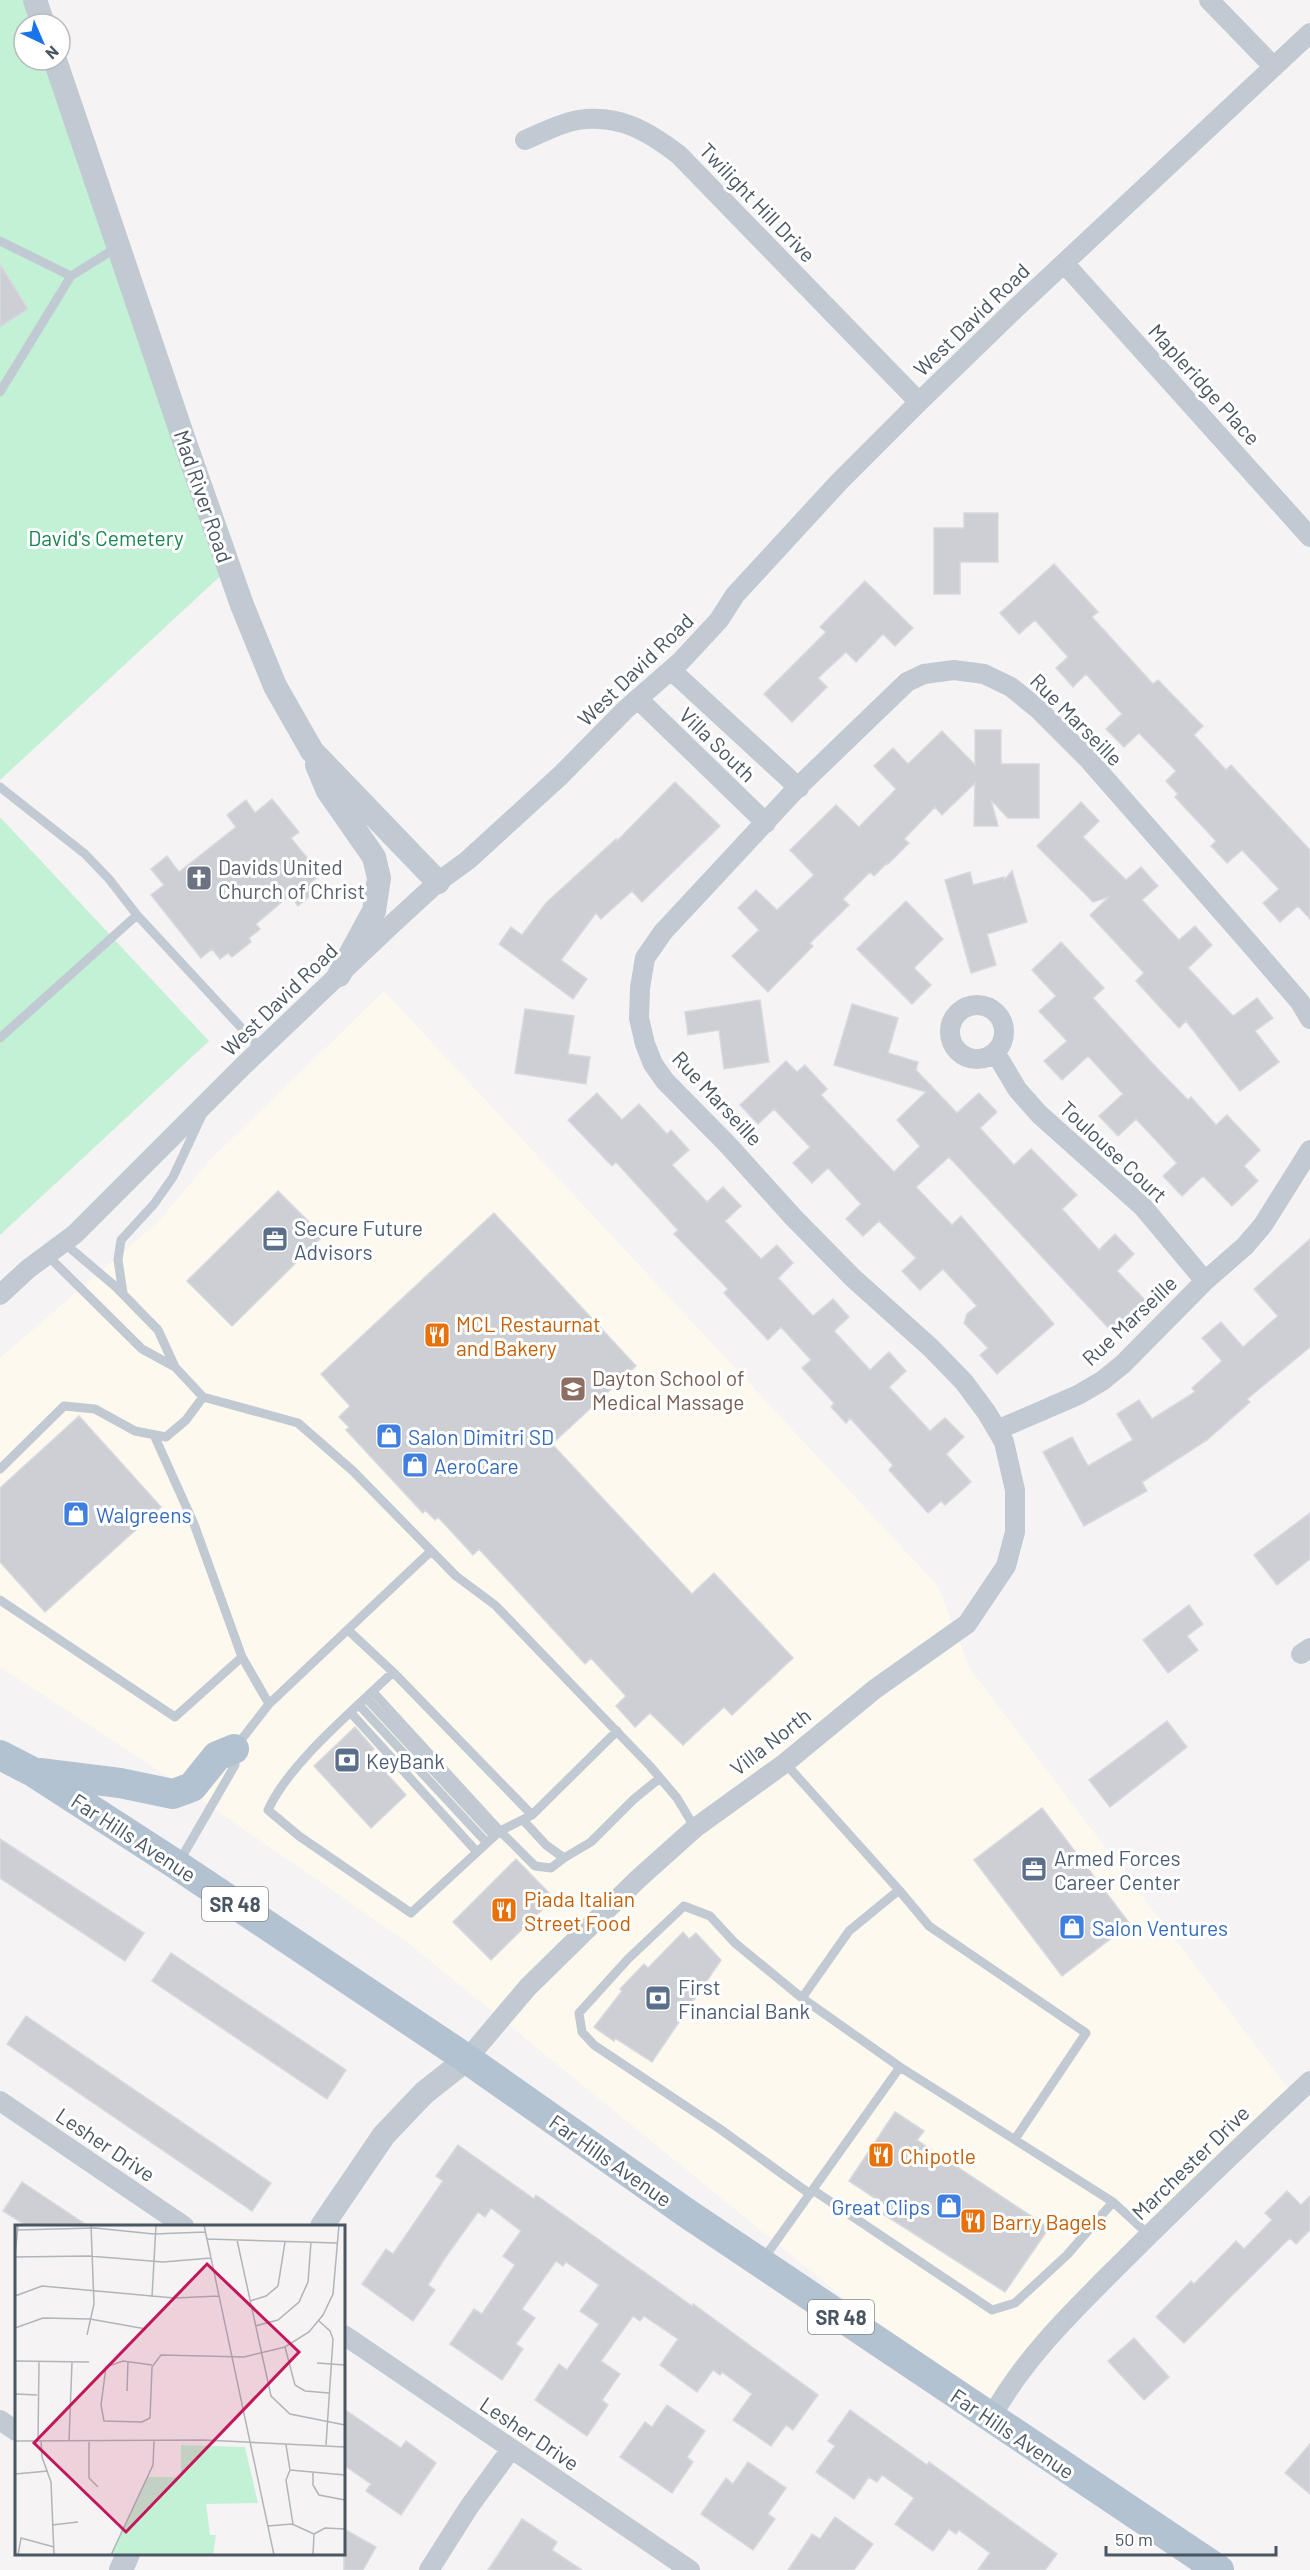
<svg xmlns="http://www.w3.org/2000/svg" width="1310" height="2570" font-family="Barlow,sans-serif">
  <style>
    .commercial { fill: #fdf9ef }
    .green { fill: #c3f1d5 }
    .building { fill: #cdcfd5; stroke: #d7d9de; stroke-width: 1.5 }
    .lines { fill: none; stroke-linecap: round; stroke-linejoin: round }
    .service { stroke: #c1cad2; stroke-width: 9 }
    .minor { stroke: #c1cad2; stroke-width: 20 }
    .tertiary { stroke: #c1cad2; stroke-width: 24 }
    .primary { stroke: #b3c2d1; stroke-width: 30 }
    .labels { text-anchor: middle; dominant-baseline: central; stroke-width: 6; stroke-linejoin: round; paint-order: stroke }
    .shield { fill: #fff; stroke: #808990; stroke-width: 1.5 }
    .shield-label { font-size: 20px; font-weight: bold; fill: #4a5661 }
    .street-label { font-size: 21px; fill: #4a5661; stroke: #fff }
    .park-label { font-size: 21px; fill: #17864f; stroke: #fff }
    .worship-label { font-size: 21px; fill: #5b616d; stroke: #fff; text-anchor: start }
    .service-label { font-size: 21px; fill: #4e5e75; stroke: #fff; text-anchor: start }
    .food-label { font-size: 21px; fill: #c56008; stroke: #fff; text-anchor: start }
    .education-label { font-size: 21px; fill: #785e54; stroke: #fff; text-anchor: start }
    .shop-label { font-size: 21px; fill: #366cbe; stroke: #fff; text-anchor: start }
    .inset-road { fill: none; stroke: #b1b4b9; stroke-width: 1.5 }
    .view { fill: #c2185b; fill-opacity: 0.15; stroke: #c2185b; stroke-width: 3 }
    .inset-edge { fill: none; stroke: #4a5661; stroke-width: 3 }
  </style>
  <rect width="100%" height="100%" fill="#f5f3f3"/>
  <path class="commercial" d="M384,991L938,1586L970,1669L1294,2096L1029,2361L991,2418L407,1942L161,1772L0,1667V1358L159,1221L209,1161Z"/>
  <path class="green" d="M0,0H35L43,24H24V60H55L229,568L0,780Z
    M0,817L209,1041L0,1235Z"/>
  <path class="building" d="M0,264L28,309L0,327Z
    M964,513H998V562H960V594H934V528H964Z
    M1054,564L1098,612L1092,617L1153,684L1158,680L1203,726L1194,735L1226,770L1231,765L1310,850V919L1298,906L1280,922L1263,903L1279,889L1242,850L1227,863L1211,846L1216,841L1175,797L1178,794L1166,781L1176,771L1139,733L1124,747L1106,729L1122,714L1086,674L1073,687L1056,668L1068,657L1035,620L1019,634L1000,613Z
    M865,581L913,628L895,646L883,634L856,662L846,652L818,678L827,687L792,722L764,694L826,632L820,627Z
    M975,730H1001V764H1039V818H1008L991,800L998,826H974L975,783L942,815L935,807L904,839L909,843L888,864L887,863L874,876L870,872L843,899L849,905L810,943L813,946L768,992L732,956L759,930L738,908L756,890L777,910L814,875L790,850L836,805L859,827L896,789L874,766L893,748L908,764L942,731L975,765Z
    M675,782L720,826L642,902L632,891L601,919L596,913L561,960L587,979L573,999L499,944L511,927L522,935L546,903L616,839L617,841Z
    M272,799L299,832L291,838L321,875L310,883L316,891L298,906L290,895L256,924L260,929L249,938L251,942L232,957L228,953L220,959L212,949L201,958L151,895L164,885L151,869L167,856L179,872L236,827L227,815L246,800L255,813Z
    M1081,802L1099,821L1083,837L1126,880L1141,867L1158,886L1142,900L1179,940L1195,926L1212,945L1188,968L1233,1016L1257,998L1273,1018L1255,1031L1279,1062L1240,1091L1186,1021L1179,1028L1136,981L1144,973L1090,915L1109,897L1093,902L1037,846Z
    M1012,871L1027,922L987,934L996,965L971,973L945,880L970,872L973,885L1004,877V880Z
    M906,901L943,939L914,968L931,985L912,1004L857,949Z
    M1061,942L1104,988L1093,998L1154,1065L1188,1100L1191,1097L1216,1125L1227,1115L1260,1150L1244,1166L1258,1181L1232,1206L1203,1176L1182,1196L1163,1176L1177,1163L1136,1119L1118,1136L1099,1116L1123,1094L1088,1056L1062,1080L1044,1061L1067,1041L1039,1011L1056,996L1032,970Z
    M760,1000L769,1062L724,1069L719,1030L688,1035L685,1012Z
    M852,1004L898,1018L888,1053L918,1062L916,1070L957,1113L979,1093L997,1112L980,1128L1014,1165L1031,1149L1077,1195L1062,1209L1099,1250L1115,1234L1134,1254L1117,1271L1146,1301L1113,1333L949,1157L916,1187L952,1225L961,1216L1054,1324L997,1374L980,1355L988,1348L964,1323L967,1314L977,1306L943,1269L920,1290L902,1271L916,1258L879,1221L863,1236L846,1219L861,1204L828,1168L812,1183L793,1163L810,1147L774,1109L758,1124L740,1105L786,1061L797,1072L805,1065L827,1089L821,1095L894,1172L920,1146L897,1120L926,1092L834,1065Z
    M525,1009L574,1016L568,1054L590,1057L586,1084L515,1073Z
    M597,1093L622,1120L639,1104L667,1134L671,1130L689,1150L672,1165L707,1202L723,1187L741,1206L725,1221L761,1259L777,1245L793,1263L778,1278L813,1316L833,1299L849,1317L834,1331L870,1370L889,1352L906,1371L889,1387L930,1431L945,1418L964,1437L946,1454L971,1482L945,1505L941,1501L928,1513L889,1470L893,1465L850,1418L846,1423L831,1407L834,1403L802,1368L811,1360L781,1327L768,1340L724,1293L728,1289L674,1234L678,1230L616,1162L612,1166L568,1120Z
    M278,1191L323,1236L232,1326L187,1281Z
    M494,1213L636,1366L552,1444L692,1594L714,1573L793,1658L732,1715L724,1707L683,1745L650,1713L635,1727L616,1706L626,1696L591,1658L585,1664L479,1549L473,1555L438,1517L435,1520L425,1510L423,1513L346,1430L349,1427L339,1417L350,1406L321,1374Z
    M1310,1239V1347L1247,1399L1250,1402L1207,1440L1142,1482L1147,1491L1084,1526L1043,1452L1072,1437L1088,1466L1133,1440L1117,1414L1139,1400L1152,1419L1195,1392L1192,1388L1222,1361L1202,1338L1221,1322L1243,1347L1278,1316L1254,1289Z
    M79,1416L161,1507L45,1612L0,1562V1488Z
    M1310,1513V1559L1277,1585L1254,1555Z
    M1189,1605L1203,1624L1187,1636L1198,1650L1168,1673L1143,1640Z
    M1167,1721L1187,1747L1110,1807L1089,1780Z
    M355,1727L374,1749L369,1754L406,1795L371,1828L314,1766Z
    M1042,1808L1130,1924L1062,1976L974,1860Z
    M0,1839L144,1933L125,1961L0,1878Z
    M516,1859L554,1898L491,1960L453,1922Z
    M683,1932L689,1939L696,1933L721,1960L652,2062L615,2038L614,2041L594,2027L622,1991L620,1989L644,1964L648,1968Z
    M171,1953L346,2070L327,2099L152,1981Z
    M26,2016L271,2183L252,2211L7,2044Z
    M895,2112L924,2131L917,2140L1049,2228L1005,2292L883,2214L888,2207L849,2181Z
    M458,2145L534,2199L536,2195L692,2306L693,2304L818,2395L793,2430L786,2425L771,2446L733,2420L752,2394L722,2372L720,2375L713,2370L697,2392L660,2365L678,2339L644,2316L640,2321L633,2316L601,2361L620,2374L602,2400L608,2405L587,2436L535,2400L559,2364L567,2370L599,2324L580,2311L599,2285L566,2262L563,2266L556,2261L522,2309L535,2318L516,2344L523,2349L502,2380L450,2344L474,2309L482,2314L515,2265L503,2256L521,2231L491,2208L485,2217L478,2212L445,2258L428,2285L435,2290L413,2321L362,2284L386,2249L393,2254L443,2181L436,2176Z
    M22,2182L88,2226H27L3,2211Z
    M1287,2191L1301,2205L1310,2196V2230L1296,2244L1290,2238L1184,2343L1156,2317L1191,2281L1194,2284L1236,2241L1244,2249L1272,2220L1265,2213Z
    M1134,2338L1169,2377L1144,2400L1108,2361Z
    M667,2405L705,2431L687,2457L693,2462L672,2493L620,2457L645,2422L652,2427Z
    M344,2409L401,2448L406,2441L436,2463L401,2515L366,2491L371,2484L344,2465Z
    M850,2410L927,2465L929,2462L1057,2554L1045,2570H978L990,2553L959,2530L956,2534L949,2529L933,2551L895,2524L914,2498L882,2475L877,2482L869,2477L854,2499L816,2472L835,2446L828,2441Z
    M1310,2444V2494L1285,2473Z
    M748,2462L786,2488L768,2514L775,2519L753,2550L701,2514L726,2478L733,2484Z
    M835,2517L873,2544L854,2570H788L812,2534L820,2539Z
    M522,2519L557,2542L552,2550L582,2570H488Z
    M344,2529L376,2547L363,2570H344Z"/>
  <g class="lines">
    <path class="service" d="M0,241L71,276
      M0,392L71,276L116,248
      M0,787L85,854L109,879L137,915L261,1049
      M0,1038L137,915
      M64,1243L116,1287L158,1330L175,1367L203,1397L298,1423L353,1471L456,1576L495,1605L650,1766L677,1798L695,1828
      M47,1255L142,1349L175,1367
      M123,1293L118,1260L121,1240L154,1204L173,1177L202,1115
      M154,1435L194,1524L242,1657
      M0,1469L64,1406L95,1409L135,1431L166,1437L186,1420L203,1397
      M0,1600L175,1717L242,1657L269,1704
      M348,1630L393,1672C354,1710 290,1762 268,1810L299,1836L411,1913L500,1831L532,1815L617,1731
      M393,1672L532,1815
      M373,1692L500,1831L535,1866L551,1868L564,1858
      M366,1698L494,1836
      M359,1705L487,1843
      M351,1713L477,1852
      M785,1763L899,1890L849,1931L802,1998L900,2067
      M523,1820L546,1845L564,1858L591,1842L634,1799L660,1778
      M179,1862L235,1765L234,1749L269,1704L431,1551
      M899,1890L929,1926L1086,2033L1015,2139
      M802,1998L735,1943L710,1916L684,1906L628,1959L579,2013L582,2032L594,2045L720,2129L810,2194
      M813,2190L992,2310L1015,2303L1067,2255L1113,2202
      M762,2261L900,2067L1113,2202L1149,2235"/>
    <path class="minor" d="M1209,0L1274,67
      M525,140C542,133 560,123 578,120C619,114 648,131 679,155L919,402
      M1064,263L1310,537
      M671,670L799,788
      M638,699L766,823
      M950 1032a27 27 0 1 1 54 0a27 27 0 1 1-54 0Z
      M995,1052L1017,1089L1039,1114L1143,1207L1205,1281
      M0,1295L28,1269L75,1234L244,1065L389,927L438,882L468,860L561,775L626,709L681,661L719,620L735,595L839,482L919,402L1016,308L1310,33
      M997,1430L1078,1395L1102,1381L1123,1364L1205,1281L1245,1246L1263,1225L1310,1150
      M1301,1654L1310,1648
      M467,2059L528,1987L638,1879L695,1828L785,1763L875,1689L967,1624L1006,1566L1015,1532V1490L1004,1442L987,1413L964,1382L931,1348L853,1278L793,1217L729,1146L665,1081L653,1064L645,1044L639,1018L640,988L645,958L663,932L798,787L907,682L924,674L954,670L984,674L1011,687L1038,709L1088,759L1250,944L1300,1002L1310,1019
      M0,2101L184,2226
      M344,2335L690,2570
      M991,2418C1024,2357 1077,2307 1126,2258C1186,2198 1248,2139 1310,2081
      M0,2420L16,2431
      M429,2570L469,2507L511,2449"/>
    <path class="tertiary" d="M35,0L43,24
      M55,60L184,440L242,605L275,686L312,751L438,882
      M317,765L328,791L374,857L379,878L374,911L339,975
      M322,2226L384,2135L424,2093L467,2059
      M121,2570L128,2554"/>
    <path class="primary" d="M0,1755L33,1772L177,1865L467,2059L688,2214L1219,2570
      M40,1773L120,1783L173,1794L192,1787L217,1756L234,1749"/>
  </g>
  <defs>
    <symbol id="church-square" viewBox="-11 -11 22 22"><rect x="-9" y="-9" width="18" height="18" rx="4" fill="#6b7280" stroke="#fff"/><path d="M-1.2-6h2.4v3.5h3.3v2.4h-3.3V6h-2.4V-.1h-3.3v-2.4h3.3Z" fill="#fff"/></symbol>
    <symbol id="office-square" viewBox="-11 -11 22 22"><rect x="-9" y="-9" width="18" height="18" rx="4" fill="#5c6f8a" stroke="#fff"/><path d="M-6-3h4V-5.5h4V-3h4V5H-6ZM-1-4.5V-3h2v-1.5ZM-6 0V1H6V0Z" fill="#fff"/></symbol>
    <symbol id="restaurant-square" viewBox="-11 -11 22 22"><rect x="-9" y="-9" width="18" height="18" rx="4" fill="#e8710a" stroke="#fff"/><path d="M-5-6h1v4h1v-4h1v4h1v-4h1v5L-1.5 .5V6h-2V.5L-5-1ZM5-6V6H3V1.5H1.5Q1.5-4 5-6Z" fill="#fff"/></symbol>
    <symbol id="school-square" viewBox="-11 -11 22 22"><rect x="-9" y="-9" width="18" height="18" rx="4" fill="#8d6e63" stroke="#fff"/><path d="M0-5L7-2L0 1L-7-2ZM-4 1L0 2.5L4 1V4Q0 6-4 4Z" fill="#fff"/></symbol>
    <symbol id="shop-square" viewBox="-11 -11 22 22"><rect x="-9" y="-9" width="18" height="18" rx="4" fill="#3f7fe0" stroke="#fff"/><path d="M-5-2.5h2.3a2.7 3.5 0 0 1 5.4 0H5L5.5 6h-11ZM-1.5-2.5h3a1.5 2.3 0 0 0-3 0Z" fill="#fff"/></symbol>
    <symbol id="bank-square" viewBox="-11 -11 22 22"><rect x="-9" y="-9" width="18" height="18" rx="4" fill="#5c6f8a" stroke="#fff"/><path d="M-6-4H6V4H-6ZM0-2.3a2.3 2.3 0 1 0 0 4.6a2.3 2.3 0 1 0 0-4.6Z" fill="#fff"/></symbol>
  </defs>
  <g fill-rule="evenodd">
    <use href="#church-square" x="184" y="863" width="30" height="30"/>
    <use href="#office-square" x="260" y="1224" width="30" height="30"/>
    <use href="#restaurant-square" x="422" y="1320" width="30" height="30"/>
    <use href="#school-square" x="558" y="1374" width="30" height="30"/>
    <use href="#shop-square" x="374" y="1421" width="30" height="30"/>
    <use href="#shop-square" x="400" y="1450" width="30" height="30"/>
    <use href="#shop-square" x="61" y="1499" width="30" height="30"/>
    <use href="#bank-square" x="332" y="1745" width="30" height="30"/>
    <use href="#office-square" x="1019" y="1854" width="30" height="30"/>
    <use href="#restaurant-square" x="489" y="1895" width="30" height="30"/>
    <use href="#shop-square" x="1057" y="1912" width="30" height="30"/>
    <use href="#bank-square" x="643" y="1983" width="30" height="30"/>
    <use href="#restaurant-square" x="866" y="2140" width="30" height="30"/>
    <use href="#shop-square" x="934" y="2191" width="30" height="30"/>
    <use href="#restaurant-square" x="958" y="2206" width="30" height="30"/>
  </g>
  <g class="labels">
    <g class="shield">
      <rect x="202" y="1887" width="66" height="34" rx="4.5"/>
      <rect x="808" y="2300" width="66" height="34" rx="4.5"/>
    </g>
    <g class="shield-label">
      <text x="235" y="1904">SR 48</text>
      <text x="841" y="2317">SR 48</text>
    </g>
    <g class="street-label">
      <text transform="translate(758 202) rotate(46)">Twilight Hill Drive</text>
      <text transform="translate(971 319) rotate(-44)">West David Road</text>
      <text transform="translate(1205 384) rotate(48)">Mapleridge Place</text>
      <text transform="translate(204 496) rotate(71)">Mad River Road</text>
      <text transform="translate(635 669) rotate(-44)">West David Road</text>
      <text transform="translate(1077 719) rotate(45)">Rue Marseille</text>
      <text transform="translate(718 744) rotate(44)">Villa South</text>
      <text transform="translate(279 999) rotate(-44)">West David Road</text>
      <text transform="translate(718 1098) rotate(47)">Rue Marseille</text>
      <text transform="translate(1114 1151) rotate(43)">Toulouse Court</text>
      <text transform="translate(1129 1320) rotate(-43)">Rue Marseille</text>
      <text transform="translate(770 1741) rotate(-38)">Villa North</text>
      <text transform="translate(134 1837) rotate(33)">Far Hills Avenue</text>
      <text transform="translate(106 2144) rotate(34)">Lesher Drive</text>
      <text transform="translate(611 2160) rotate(35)">Far Hills Avenue</text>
      <text transform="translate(1190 2162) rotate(-44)">Marchester Drive</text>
      <text transform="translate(530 2433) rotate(34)">Lesher Drive</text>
      <text transform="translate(1013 2433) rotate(34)">Far Hills Avenue</text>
    </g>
    <g class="park-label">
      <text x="106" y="537">David's Cemetery</text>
    </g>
    <g class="worship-label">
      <text x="218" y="866">Davids United<tspan x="218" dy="24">Church of Christ</tspan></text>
    </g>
    <g class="service-label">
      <text x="294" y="1227">Secure Future<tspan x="294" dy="24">Advisors</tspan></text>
      <text x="366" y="1760">KeyBank</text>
      <text x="1054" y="1857">Armed Forces<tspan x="1054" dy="24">Career Center</tspan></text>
      <text x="678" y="1986">First<tspan x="678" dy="24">Financial Bank</tspan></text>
    </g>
    <g class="food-label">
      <text x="456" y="1323">MCL Restaurnat<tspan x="456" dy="24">and Bakery</tspan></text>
      <text x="524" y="1898">Piada Italian<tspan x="524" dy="24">Street Food</tspan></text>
      <text x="900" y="2155">Chipotle</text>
      <text x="992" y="2221">Barry Bagels</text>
    </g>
    <g class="education-label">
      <text x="592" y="1377">Dayton School of<tspan x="592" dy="24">Medical Massage</tspan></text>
    </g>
    <g class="shop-label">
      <text x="408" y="1436">Salon Dimitri SD</text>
      <text x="434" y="1465">AeroCare</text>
      <text x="96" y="1514">Walgreens</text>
      <text x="1092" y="1927">Salon Ventures</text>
      <text x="930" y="2206" text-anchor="end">Great Clips</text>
    </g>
  </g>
  <g transform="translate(15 2225)">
    <rect width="330" height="330" fill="#f5f3f3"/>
    <path d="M166,220L230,222L243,278L191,279L195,310H201L198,330H96L133,252H166Z" fill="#c3f1d5"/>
    <path class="inset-road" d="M189,0L259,330M2,5L80,3L139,9L190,7M192,14L322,18M222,15L256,171L275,189L330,200M0,32L74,31L148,37L196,33M0,32L3,0M0,71L27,61L159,73L204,71M137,72L141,0M235,76L251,71L263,61L270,17M304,96L315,106L318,114L311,220M240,101L263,95L284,77L293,57L296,17M0,103L28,93L75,94L131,104M72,110L79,79L76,0M270,122L280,160L290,166L314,168M0,136L74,137M302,138L330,140M137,140L108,136L91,142L86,180L89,196L127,197L135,193L137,142L146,130L229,132L270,122L294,107L308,90L318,69L324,0M112,166L113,136M0,169L22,170M0,216L189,215L330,222M23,216L24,136M26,216L27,232L36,257L39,330M54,216L57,137M74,217V253L83,262M271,220L275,245M275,245L271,255L278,299M275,245L330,250M298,248V260L304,270L330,275M0,249L33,246M37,300L63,297M253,301L277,299L299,309M299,309L310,303L330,304M3,330L6,313L39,322M96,330L138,240L139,216M298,330L299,309"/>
    <path class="view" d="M192,39L284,127L111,307L19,218Z"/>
    <rect width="330" height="330" class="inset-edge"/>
  </g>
  <g transform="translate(42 42) rotate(136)"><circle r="28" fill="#ffffff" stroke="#b7bbc0" stroke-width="1.5"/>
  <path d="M0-4.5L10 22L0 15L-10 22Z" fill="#1a73e8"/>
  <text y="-9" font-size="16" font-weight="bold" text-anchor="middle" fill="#4a5661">N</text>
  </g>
  <path d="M1106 2546v9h170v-9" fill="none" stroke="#4a5661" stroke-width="3"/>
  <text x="1115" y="2546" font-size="18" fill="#4a5661" stroke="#ffffff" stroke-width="4.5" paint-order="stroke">50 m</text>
</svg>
